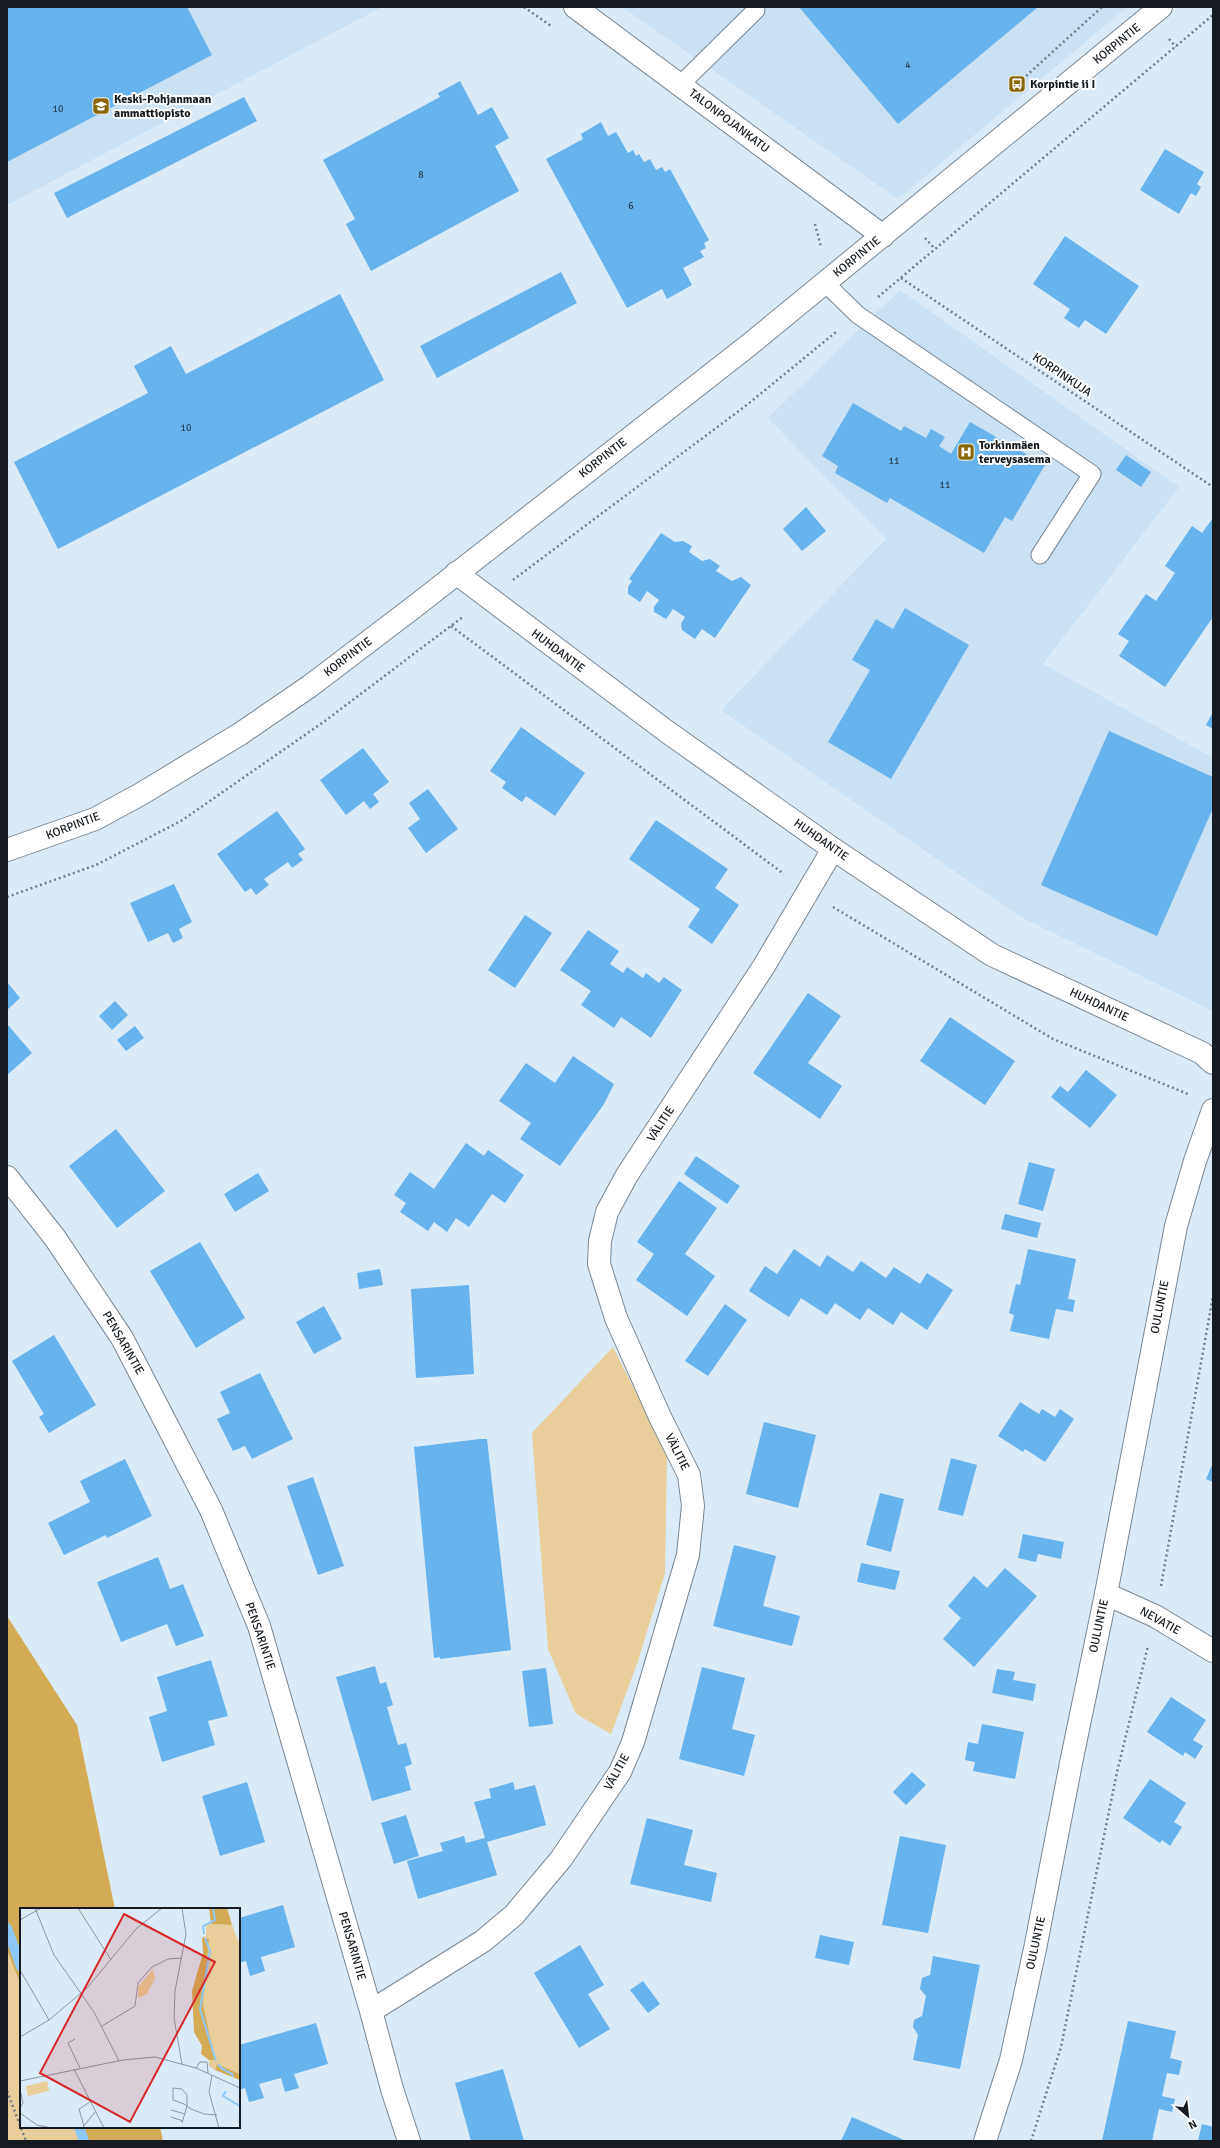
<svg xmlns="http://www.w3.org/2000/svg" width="1220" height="2148" font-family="Signika,sans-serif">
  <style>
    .built { fill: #cae0f3 }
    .green { fill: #e7ce9b }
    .forest { fill: #d4ab55 }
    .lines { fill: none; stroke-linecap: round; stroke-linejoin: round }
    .stream { stroke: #8dc8f8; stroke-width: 10 }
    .building { fill: #66b3ee }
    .lane-casing { stroke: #798793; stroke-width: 19 }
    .street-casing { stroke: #798793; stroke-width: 24 }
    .secondary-casing { stroke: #798793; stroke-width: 24 }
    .path { stroke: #737d86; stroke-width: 2.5; stroke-dasharray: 2 3; stroke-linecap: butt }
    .lane { stroke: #fff; stroke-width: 17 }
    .street { stroke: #fff; stroke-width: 22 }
    .secondary { stroke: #fff; stroke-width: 22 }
    .labels { text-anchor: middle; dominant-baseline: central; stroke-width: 4; stroke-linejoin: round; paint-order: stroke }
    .number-label { font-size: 10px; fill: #294154 }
    .street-label { font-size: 12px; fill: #151b20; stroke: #fff }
    .poi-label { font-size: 12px; font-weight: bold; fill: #151b20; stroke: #fff; text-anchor: start }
    .inset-river { fill: none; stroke: #8dc8f8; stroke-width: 2 }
    .inset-road { fill: none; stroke: #8b97a1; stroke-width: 1 }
    .view { fill: #d62828; fill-opacity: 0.15; stroke: #d62828; stroke-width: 2 }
    .inset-edge { fill: none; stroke: #151b20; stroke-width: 2 }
  </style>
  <rect width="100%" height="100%" fill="#daeaf7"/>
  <path class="built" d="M7,7H382L7,205Z
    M622,7H1127L898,199Z
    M900,290L1179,487L1043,664L1213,758V1011L1021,917L721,710L886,539L768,418Z"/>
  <path class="green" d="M613,1347L667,1454L665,1573L638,1661L611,1734L576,1714L548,1649L532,1433Z
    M7,1950L21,1986V2127H79L86,2141H7Z"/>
  <path class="forest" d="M7,1616L77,1725L115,1909H21V1986L7,1950Z
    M79,2127H160L163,2141H86Z"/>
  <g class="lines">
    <path class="stream" d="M7,1928L21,1967
      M79,2127L84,2141"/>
  </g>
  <path class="building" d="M7,7H187L212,55L7,162Z
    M799,7H1038L898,124Z
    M460,81L478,115L492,107L509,138L495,146L519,191L371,271L346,224L355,219L323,160L440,97L438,93Z
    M244,97L257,121L67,218L54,193Z
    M601,122L608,136L616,132L628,153L633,150L636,156L639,154L644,162L650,159L656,170L662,167L665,172L670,169L709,240L704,243L706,248L700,251L704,257L683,268L692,285L667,299L662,289L627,308L546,159L583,139L581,134Z
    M1165,149L1204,172L1197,184L1201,187L1196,196L1191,193L1179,214L1140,190Z
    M1065,236L1139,286L1106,334L1085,320L1079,328L1064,318L1070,309L1033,284Z
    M561,272L577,303L437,378L420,346Z
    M340,294L384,380L58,549L14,462L148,393L134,366L171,346L186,374Z
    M853,403L901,431L904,426L926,438L931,429L945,437L939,446L951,454L970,422L1045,465L1012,521L1005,517L984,553L890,498L887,503L835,473L838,466L822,456Z
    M1126,455L1151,472L1141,487L1116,470Z
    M806,507L826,531L802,551L783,529Z
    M1213,518V617L1165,687L1119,656L1129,641L1118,634L1146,594L1156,601L1175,573L1165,566L1192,526L1202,533Z
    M661,533L675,542L683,541L692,546L689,552L702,561L710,559L720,566L716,571L732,581L741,577L751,585L715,638L702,629L695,639L682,630L681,624L685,617L673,609L666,619L654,612V607L659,600L647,591L640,602L628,594V587L632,581L629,579Z
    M905,608L969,645L891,779L828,742L870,670L852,660L876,619L893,629Z
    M1213,712V729L1206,725Z
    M521,727L585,773L555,816L526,796L522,802L502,788L506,782L490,771Z
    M1109,731L1213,777V808L1157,936L1041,885Z
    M363,748L389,782L373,794L379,802L370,809L364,801L346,815L320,780Z
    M428,789L458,829L426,853L408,828L420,819L409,803Z
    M277,811L305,849L298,854L303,860L292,868L288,862L264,879L269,885L256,895L251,888L245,892L217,854Z
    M656,820L728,869L715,888L739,905L712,944L688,927L700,909L629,859Z
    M174,884L192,922L179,929L183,938L173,943L168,933L148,942L130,903Z
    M525,915L552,933L515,988L488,970Z
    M588,930L619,951L610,964L623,973L627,967L643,978L646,973L659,983L664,977L682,990L651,1038L621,1017L614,1028L581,1005L591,991L560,970Z
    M7,982L20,998L7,1010Z
    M808,993L841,1016L808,1063L842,1086L820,1119L753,1073Z
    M115,1001L128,1015L112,1030L99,1016Z
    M950,1017L1015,1061L985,1105L920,1061Z
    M7,1024L32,1053L7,1075Z
    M135,1026L144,1038L126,1051L117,1040Z
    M573,1056L614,1084L604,1104L560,1166L520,1139L531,1123L499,1101L526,1063L555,1083Z
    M1086,1070L1117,1095L1090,1128L1051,1097L1060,1086L1068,1092Z
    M116,1129L165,1191L117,1228L69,1166Z
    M466,1143L484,1156L488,1150L524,1175L505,1203L492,1194L469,1227L456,1218L447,1232L434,1222L428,1231L400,1212L406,1203L394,1195L410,1172L434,1189Z
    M696,1156L740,1186L727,1204L684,1174Z
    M1029,1162L1055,1169L1043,1211L1018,1204Z
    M258,1173L269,1191L235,1212L224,1194Z
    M679,1181L717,1208L685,1254L715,1276L687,1316L636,1280L654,1254L637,1242Z
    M1005,1214L1041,1223L1037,1238L1001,1229Z
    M200,1242L245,1318L196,1348L150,1271Z
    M794,1249L820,1267L827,1255L853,1272L861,1261L886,1278L894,1267L920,1284L927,1273L953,1290L927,1330L901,1312L893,1325L868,1308L860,1320L835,1303L827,1315L801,1298L789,1317L749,1291L765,1266L777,1274Z
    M1028,1249L1076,1259L1068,1299L1075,1300L1073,1312L1056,1309L1049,1339L1010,1331L1014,1315L1009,1313L1016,1284L1020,1285Z
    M380,1269L383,1285L359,1289L357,1273Z
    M469,1285L474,1374L416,1378L411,1289Z
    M725,1304L747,1320L708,1376L685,1361Z
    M324,1306L342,1339L314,1354L296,1322Z
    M54,1335L96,1405L49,1433L39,1417L44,1414L12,1361Z
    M260,1373L293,1439L252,1459L245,1446L233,1451L217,1419L230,1413L220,1392Z
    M1020,1402L1039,1414L1042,1409L1055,1417L1060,1409L1074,1419L1045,1462L1025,1449L1023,1452L998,1436Z
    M764,1422L816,1435L798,1508L746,1494Z
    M480,1439H487L511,1650L440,1659V1657L434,1658L414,1447Z
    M951,1458L977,1465L963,1516L938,1510Z
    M125,1459L152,1516L107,1538L106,1535L64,1555L48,1523L90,1502L80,1481Z
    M1213,1463V1482L1206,1479Z
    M313,1477L344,1566L318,1575L287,1486Z
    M880,1493L904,1499L891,1552L866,1545Z
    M1023,1534L1064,1542L1061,1559L1038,1554L1036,1562L1018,1558Z
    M734,1545L776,1556L763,1606L800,1616L792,1646L713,1626Z
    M158,1557L170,1589L183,1584L204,1636L176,1646L167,1624L121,1642L97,1582Z
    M861,1563L900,1571L895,1590L857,1582Z
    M1005,1568L1037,1596L974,1667L943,1639L961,1618L948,1606L974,1576L987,1588Z
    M211,1660L228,1716L208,1721L215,1745L162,1762L149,1717L167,1711L157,1677Z
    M375,1666L380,1684L386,1682L393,1705L387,1707L398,1745L406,1743L412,1764L405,1767L411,1790L372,1801L336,1677Z
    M702,1667L745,1678L732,1729L755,1735L744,1776L679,1759Z
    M546,1668L553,1724L529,1727L522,1671Z
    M997,1669L1015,1672L1013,1680L1036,1684L1033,1701L992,1693Z
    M1171,1697L1206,1720L1193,1740L1203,1746L1195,1759L1185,1752L1183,1756L1147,1732Z
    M982,1724L1024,1732L1015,1779L973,1771L975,1762L965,1760L968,1742L978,1744Z
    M912,1772L926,1785L906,1805L893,1792Z
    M1150,1779L1186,1803L1174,1822L1182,1827L1170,1846L1162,1840L1160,1843L1123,1818Z
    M247,1782L265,1842L220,1856L202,1796Z
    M513,1782L515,1790L535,1785L546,1825L487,1842L497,1875L418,1899L407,1861L443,1851L440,1843L464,1836L466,1843L485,1838L474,1802L491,1798L489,1789Z
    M406,1815L419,1856L394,1864L381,1823Z
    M647,1818L693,1830L684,1865L717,1873L711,1902L630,1884Z
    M900,1836L946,1845L928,1933L882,1925Z
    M283,1905L295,1947L261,1957L265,1971L250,1976L246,1961L239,1963V1918Z
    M820,1935L854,1942L849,1965L815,1958Z
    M580,1945L604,1985L588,1994L610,2029L579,2048L534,1973Z
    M933,1956L980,1965L960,2069L913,2060L918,2035L913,2027L914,2020L922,2016L926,1996L920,1989L922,1978L930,1975Z
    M643,1981L660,2004L648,2013L630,1990Z
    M1128,2021L1176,2031L1170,2058L1182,2061L1179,2075L1167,2073L1162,2096L1175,2099L1172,2112L1159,2109L1152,2141H1102Z
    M316,2023L328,2064L294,2074L299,2088L285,2092L281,2078L259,2084L264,2098L249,2102L245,2088L239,2090V2045Z
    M503,2069L524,2141H471L455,2083Z
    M852,2117L884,2131L906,2141H841Z
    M1202,2124L1213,2127V2141H1198Z"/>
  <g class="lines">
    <defs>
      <path id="lane" d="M680,85L756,10
        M825,283L858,315L1092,474L1040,555"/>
      <path id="street" d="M7,1177L55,1238L122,1338L211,1510L259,1626L371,2011L392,2089L409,2141
        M1106,1594L1155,1616L1213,1651
        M371,2011L483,1941L514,1915L561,1859L620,1772L633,1742L688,1555L693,1506L689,1475L660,1417L616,1318L599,1264L600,1241L607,1212L627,1175L764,966L833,849"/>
      <path id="secondary" d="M575,7L883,236
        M456,573L666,731L833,849L992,955L1202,1053L1213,1063
        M7,850L95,819L141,794L240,734L310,686L414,607L749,345L1161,7
        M985,2141L1011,2060L1036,1944L1071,1763L1106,1594L1176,1226L1195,1161L1213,1110"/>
    </defs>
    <use href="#lane" class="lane-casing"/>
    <use href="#street" class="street-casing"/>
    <use href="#secondary" class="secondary-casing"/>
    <path class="path" d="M524,7L551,26
      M1169,39L1176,47
      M1015,86L1102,7
      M815,224L821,247
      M925,238L935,249
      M901,278L1213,487
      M878,297L1213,15
      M513,580L748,404L836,332
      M451,626L784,874
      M7,897L96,865L181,821L325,721L464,616
      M833,907L1053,1039L1188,1094
      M1161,1586L1213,1296
      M7,2091L26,2141
      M1031,2141L1061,2047L1117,1772L1148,1646"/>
    <use href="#lane" class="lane"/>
    <use href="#street" class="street"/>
    <use href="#secondary" class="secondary"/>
  </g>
  <defs>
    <symbol id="bus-square" viewBox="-11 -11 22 22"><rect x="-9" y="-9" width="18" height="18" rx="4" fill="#8a6706" stroke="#fff"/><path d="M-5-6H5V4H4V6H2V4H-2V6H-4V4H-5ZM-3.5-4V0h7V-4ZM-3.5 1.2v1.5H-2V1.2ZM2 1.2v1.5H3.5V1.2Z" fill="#fff"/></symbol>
    <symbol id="school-square" viewBox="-11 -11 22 22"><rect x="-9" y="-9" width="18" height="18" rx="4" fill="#8a6706" stroke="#fff"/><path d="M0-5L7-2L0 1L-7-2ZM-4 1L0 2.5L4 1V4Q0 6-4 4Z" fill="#fff"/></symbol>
    <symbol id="hospital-square" viewBox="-11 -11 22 22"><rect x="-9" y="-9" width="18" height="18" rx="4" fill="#8a6706" stroke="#fff"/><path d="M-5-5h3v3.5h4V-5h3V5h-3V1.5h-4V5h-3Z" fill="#fff"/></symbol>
  </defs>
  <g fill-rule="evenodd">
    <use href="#bus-square" x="1007" y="74" width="20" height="20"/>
    <use href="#school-square" x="91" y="96" width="20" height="20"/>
    <use href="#hospital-square" x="956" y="442" width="20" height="20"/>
  </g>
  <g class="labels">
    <g class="number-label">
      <text x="908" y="65">4</text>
      <text x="58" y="109">10</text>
      <text x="421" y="175">8</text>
      <text x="631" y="206">6</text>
      <text x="186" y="428">10</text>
      <text x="894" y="461">11</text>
      <text x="945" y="485">11</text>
    </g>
    <g class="street-label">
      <text transform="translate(1117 44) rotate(-39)">KORPINTIE</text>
      <text transform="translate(729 121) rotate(37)">TALONPOJANKATU</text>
      <text transform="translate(857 257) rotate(-39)">KORPINTIE</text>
      <text transform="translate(1062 375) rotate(34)">KORPINKUJA</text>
      <text transform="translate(603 458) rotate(-38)">KORPINTIE</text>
      <text transform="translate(558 651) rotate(37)">HUHDANTIE</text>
      <text transform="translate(348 657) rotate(-37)">KORPINTIE</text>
      <text transform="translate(73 826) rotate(-21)">KORPINTIE</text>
      <text transform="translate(821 840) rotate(35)">HUHDANTIE</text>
      <text transform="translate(1099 1005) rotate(25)">HUHDANTIE</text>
      <text transform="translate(661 1124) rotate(-57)">VÄLITIE</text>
      <text transform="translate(1160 1307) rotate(-79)">OULUNTIE</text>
      <text transform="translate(123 1343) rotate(60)">PENSARINTIE</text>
      <text transform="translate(677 1452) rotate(63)">VÄLITIE</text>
      <text transform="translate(1160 1621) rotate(29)">NEVATIE</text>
      <text transform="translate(1099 1626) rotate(-78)">OULUNTIE</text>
      <text transform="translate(260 1636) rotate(71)">PENSARINTIE</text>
      <text transform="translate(617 1772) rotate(-61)">VÄLITIE</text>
      <text transform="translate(1036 1943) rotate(-78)">OULUNTIE</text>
      <text transform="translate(352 1946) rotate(74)">PENSARINTIE</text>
    </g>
    <g class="poi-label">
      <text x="1030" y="84">Korpintie ii I</text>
      <text x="114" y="99">Keski-Pohjanmaan<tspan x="114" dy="14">ammattiopisto</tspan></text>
      <text x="979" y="445">Torkinmäen<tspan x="979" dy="14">terveysasema</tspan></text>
    </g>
  </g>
  <g transform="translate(20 1908)">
    <rect width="220" height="220" fill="#daeaf7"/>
    <path d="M186,16L212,17L220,38V166L198,156L195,162L189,158V152H195L183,96L189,31L182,28H186ZM133,61L135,70L127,86L118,90V79ZM27,173L29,183L8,188L6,178Z" fill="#e7ce9b"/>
    <path d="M189,0H207L212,17L191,16ZM182,29L189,31L183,96L195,152H189L181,146L182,138L174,124L172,83L183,45ZM197,156L220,166V172L195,162Z" fill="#d4ab55"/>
    <path class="inset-river" d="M184,26L183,18L195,12L193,0M185,30L190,43L180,101L196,153M198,156L201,160L212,166L213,169M206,183L203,188L220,198"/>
    <path class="inset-road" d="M15,0L34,47L74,104L99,153M58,0L91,52M0,12L21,0M0,62L29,112M82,118L115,98L118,75L132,59L148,51L162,50M0,129L29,112L67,80L116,21L142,0M55,131L48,135L60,160M162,156L154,110L155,83L166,26L162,0M176,160L180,154H187L188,165M54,161L84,220M192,167L189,184L199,220M0,173L103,152L135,149L176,160L220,180M0,181L3,195L0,200M151,202L165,206M0,205L17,217L32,220M151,209L163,213M162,215L167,198V187L162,181L153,180V192L164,196L167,198L171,201L184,206L197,207M64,218L59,201L70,194M63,219L75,204"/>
    <path class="view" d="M104,6L195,54L110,214L20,165Z"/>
    <rect width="220" height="220" class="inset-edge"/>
  </g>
  <rect width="1220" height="2148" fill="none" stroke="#151b20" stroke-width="16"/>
  <g transform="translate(1188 2116) rotate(152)" stroke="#ffffff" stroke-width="3" paint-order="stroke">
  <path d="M0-3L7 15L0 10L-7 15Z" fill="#151b20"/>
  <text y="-6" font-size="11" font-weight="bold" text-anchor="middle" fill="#151b20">N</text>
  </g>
</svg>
